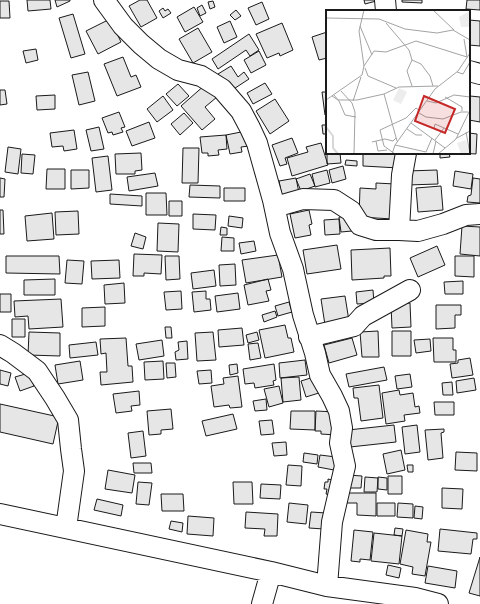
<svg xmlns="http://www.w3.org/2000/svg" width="480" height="604" font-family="Quicksand,sans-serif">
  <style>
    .building { fill: #e6e6e6; stroke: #1a1a1a }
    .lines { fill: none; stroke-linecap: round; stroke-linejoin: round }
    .minor-casing { stroke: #1a1a1a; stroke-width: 22 }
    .minor { stroke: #fff; stroke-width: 20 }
    .inset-river { fill: none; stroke: #d7d7d7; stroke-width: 2 }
    .inset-road { fill: none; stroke: #a3a3a3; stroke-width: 1 }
    .view { fill: #c62828; fill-opacity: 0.15; stroke: #c62828; stroke-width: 2 }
    .inset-edge { fill: none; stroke: #1a1a1a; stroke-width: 2 }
  </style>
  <rect width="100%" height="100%" fill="#fff"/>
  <path class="building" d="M27,0H50L51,9L28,11Z
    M55,0H70V1L57,7Z
    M140,0H147L157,18L141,27L129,6Z
    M364,0H380L365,4Z
    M402,0H422V3L402,2Z
    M467,0H480V10L466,9Z
    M0,1H9L10,18H0Z
    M213,1L215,7L210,9L208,2Z
    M262,2L269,19L256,25L248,8Z
    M202,5L206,13L200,16L197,8Z
    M194,7L203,22L185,32L177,17Z
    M163,8L165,11L168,9L171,13L163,18L159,11Z
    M236,10L241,16L235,20L230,15Z
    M73,14L85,54L71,58L59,18Z
    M110,19L121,42L98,54L86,31Z
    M469,20L480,21V46L469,45Z
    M230,21L237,37L224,43L217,27Z
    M282,23L293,50L280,56L279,53L267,58L256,34Z
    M198,28L212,52L193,63L179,39Z
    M327,32V58L319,60L312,37Z
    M249,34L259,50L250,56L246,50L218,69L212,59Z
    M36,49L38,60L26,63L23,51Z
    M259,51L266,65L251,73L244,60Z
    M123,57L131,77L136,75L141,87L117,96L104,64Z
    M231,66L238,77L244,72L249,79L229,92L218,74Z
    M88,72L95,101L79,105L72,75Z
    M265,83L272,94L253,104L247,93Z
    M178,84L189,96L177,106L166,94Z
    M206,84L217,97L205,107L215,119L202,130L181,106Z
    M0,90H5L7,104L0,105Z
    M322,92H327V114L325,115Z
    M55,95V109L37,110L36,96Z
    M163,96L173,110L157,122L147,109Z
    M470,96L480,97V122L469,120V103Z
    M275,99L289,121L270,134L256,111Z
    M119,112L125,127L121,128L123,132L113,135L112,132L108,133L102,118Z
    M184,113L193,123L180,135L171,124Z
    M149,122L155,138L132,146L126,131Z
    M322,125H327V134H323Z
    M99,127L104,149L91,151L86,130Z
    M74,130L77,149L64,151L63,146L52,147L50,133Z
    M246,131L249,146L241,147L242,152L230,154L226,135Z
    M469,133L477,134L476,154L461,153H469Z
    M226,135L227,149L218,150L219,155L208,156V153H202L200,137Z
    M292,138L298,153L285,158L287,164L280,166L272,145Z
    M321,143L328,165L292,176L287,158L308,152L306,147Z
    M8,147L21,149L18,174L5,172Z
    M183,148H199L198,183H182Z
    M327,149V153H340L341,163L327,164Z
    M141,153L142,170L135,171V174H116L115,154Z
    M363,153H400L399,168L363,166Z
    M440,153H449L450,157L440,158Z
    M22,154L35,155L33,174L21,173Z
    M108,156L112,190L96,192L92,158Z
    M346,160L357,161V166L345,165Z
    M343,166L346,179L332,183L329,170Z
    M47,169H65V189H46Z
    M71,170H89V188L71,189Z
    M327,170L330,183L315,187L312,174Z
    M437,170L438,184L407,185V171Z
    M455,171L473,174L471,189L453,186Z
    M155,173L158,186L129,191L127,177Z
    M310,174L315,186L301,191L296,179Z
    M0,178L5,179L4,197H0Z
    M296,178L299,193L282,196L279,181Z
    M473,178L480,179V203L467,202L468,196L471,195Z
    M376,183L395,184L393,219L359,217L360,188L376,189Z
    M190,185L220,186V198L189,197Z
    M441,186L443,210L418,212L416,188Z
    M224,188H245V201H224Z
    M146,193H166L167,215H146Z
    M110,194L142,196V206L110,204Z
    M169,201H182V216H169Z
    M0,210H3L4,234H0Z
    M309,210L312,224L309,225L311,235L295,238L290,214Z
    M78,211L79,234L56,235L55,212Z
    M52,213L54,239L27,241L25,216Z
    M193,214L216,215L215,230L193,229Z
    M229,216L243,218L242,228L228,226Z
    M351,216L352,231L341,232L339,217Z
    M339,219L340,234L325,235L324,220Z
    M158,223L179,224L178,252L157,251Z
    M462,226L480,227V256L460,254Z
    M221,227L227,228V235H220Z
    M135,233L146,237L143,249L131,246Z
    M222,237L234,238V251H221Z
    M254,241L256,251L241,254L239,243Z
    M337,245L341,269L307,274L303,250Z
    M437,246L445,265L418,277L410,258Z
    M390,248L391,276H384V278L352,280L351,250Z
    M134,254L162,255L161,274L144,273V276H133Z
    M278,255L282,277L246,283L242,260Z
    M6,256H59L60,274L6,273Z
    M165,256H179L180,279L166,280Z
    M455,256H474V277L455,276Z
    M67,260L84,261L82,284L65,283Z
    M119,260L120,278L92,279L91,261Z
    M235,264L236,285L220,286L219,265Z
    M214,270L216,286L193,289L191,273Z
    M55,279V295H24V280Z
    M268,279L271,290L266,291L269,301L248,305L244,285Z
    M463,281V294H445L444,282Z
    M124,283L125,303L105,304L104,285Z
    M373,290L374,303L357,304L356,292Z
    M181,291L182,309L166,310L164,292Z
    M206,291V299H210L211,310L194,312L192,292Z
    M238,293L240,309L217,312L215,296Z
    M0,294H11V312H0Z
    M345,296L349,321L325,325L321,299Z
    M61,299L63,327L29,329L28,316L15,317L14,301Z
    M289,302L292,312L278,316L275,306Z
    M410,303L411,327L392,328L391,304Z
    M436,305H461V315H455V328L436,329Z
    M105,307V326L82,327V308Z
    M275,311L277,317L264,322L262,315Z
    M12,319H25V337H12Z
    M285,325L288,338H291L294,352L265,358L259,330Z
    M165,327H171L172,338H166Z
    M242,328L244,345L219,347L218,330Z
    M378,331L379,357H362L360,332Z
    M392,331H411V356H392Z
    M29,332L60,333V356L28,355Z
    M213,332L216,360L197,361L195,333Z
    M257,332L259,340L248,343L246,335Z
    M126,338L128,366H132L133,382L101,385L100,372H107L106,353L101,354L100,339Z
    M352,338L357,355L329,363L324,345Z
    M433,338H453V350H456V362H434Z
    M430,339L431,351L416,353L414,340Z
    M162,340L164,356L139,360L136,344Z
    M187,341L188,359L176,360L175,352L179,350L178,342Z
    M96,342L98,355L70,358L69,345Z
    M258,343L261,358L250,360L248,344Z
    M470,358L473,375L452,378L450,364L458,363V360Z
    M305,360L307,375L280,378L279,363Z
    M80,361L83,380L58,384L55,365Z
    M163,361L164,379L145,380L144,362Z
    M166,363H175L176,377L167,378Z
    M237,364L238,373L230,375L229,365Z
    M274,364L276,380L273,381L274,385L255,388L254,383L245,384L243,369Z
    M384,367L387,380L349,387L346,374Z
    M0,370L11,373L8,386L0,384Z
    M211,370L212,383L199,384L197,371Z
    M29,373L34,386L20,391L15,377Z
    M410,374L412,387L397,389L395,376Z
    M238,376L242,407L230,408L229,405L214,407L211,386L224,384L223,378Z
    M317,376L322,392L306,397L301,381Z
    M299,377L301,400L283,402L281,378Z
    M474,378L476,390L457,393L456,381Z
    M452,382L453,395H443L442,383Z
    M379,385L383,418L361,421L358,398H354L353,388Z
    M279,386L283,403L269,407L264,389Z
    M399,390L400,395L413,393L415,407L419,406L420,413L404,415L405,421L386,424L382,393Z
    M139,391L140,405L131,406L132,411L116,413L113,394Z
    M266,399L267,410L255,411L253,401Z
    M434,402H454V415H435Z
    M0,404L59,417L53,444L0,432Z
    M171,409L173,429L161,430V434L149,435L147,411Z
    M291,411H315V430L290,429Z
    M316,411L337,412L336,435L321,434V431H315Z
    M233,414L237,429L206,436L202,421Z
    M272,420L274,434L261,435L259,421Z
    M394,425L396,442L350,447L348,430Z
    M417,425L420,452L405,454L402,427Z
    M444,429V432L441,433L443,458L428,460L425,430Z
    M143,431L146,456L131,458L128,433Z
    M286,442L287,455L274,456L272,443Z
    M401,450L405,470L387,474L383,454Z
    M456,452L477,453V471L455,470Z
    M304,453L318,455L317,464L303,462Z
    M320,455L336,457L334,470L318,467Z
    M133,463H151L152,473H134Z
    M288,465L302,466L301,486L286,485Z
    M407,465H413V472H408Z
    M108,470L135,475L132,493L105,489Z
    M348,475L362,476L361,488H348Z
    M388,476H402V494H388Z
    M365,477L378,478L377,492H364Z
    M378,477L387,478V490L378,489Z
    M328,479L336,481L334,496L326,494L327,489H324L325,482H328Z
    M138,482L152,483L149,505L136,504Z
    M233,482H252L253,504H234Z
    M261,484L281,485L280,499L260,498Z
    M442,488L463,489L462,509L442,508Z
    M346,493H376V516L357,515V503H346Z
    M161,494H183L184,511H162Z
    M97,499L123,505L121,516L94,510Z
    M289,503L308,505L306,524L287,522Z
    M377,503H395V516H377Z
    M398,503L413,504V518L397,517Z
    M415,506L423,507L422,519L414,518Z
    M246,512L278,514L277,536H264L265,529L245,528Z
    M311,512L326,513L324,529L309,528Z
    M188,516L214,518L213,536L187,534Z
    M171,521L183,523L182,532L169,529Z
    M395,528L403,529L402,536L394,535Z
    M440,529L477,533V539H473L471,554L438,551Z
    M354,530L373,532L370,560L360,559V562L351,561Z
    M406,530L428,534L427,542H431L425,576L412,574L413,567L400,564Z
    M374,533L402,536L399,564L371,561Z
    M480,557V596L469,593Z
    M388,565L401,568L399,578L386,575Z
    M428,566L457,571L455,588L425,583Z"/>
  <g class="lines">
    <defs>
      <path id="minor" d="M104,0L123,26L141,44L159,59L178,70L201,76L222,89L241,111L250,128L257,143L273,200L280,233L293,269L303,315L315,353L320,375L332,396L339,411L342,428L340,443L345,466L332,522L327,586
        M385,0L386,11
        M469,71L480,74
        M406,153L402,175L399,230L418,231L443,224L466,215L480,214
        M275,207L303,199L334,200L351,211L360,225L376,230H399
        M309,337L354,326L363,316L410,290
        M0,345L13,353L37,371L55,398L68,420L71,449L74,471L66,528
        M0,514L271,572L327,586L415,598L438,604
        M262,604L271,572"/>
    </defs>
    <use href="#minor" class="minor-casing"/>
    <use href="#minor" class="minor"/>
  </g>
  <g transform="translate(326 10)">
    <rect width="144" height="144" fill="#fff"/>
    <path d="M144,1V17H135L133,7ZM73,78L81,82L75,94L67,90ZM140,130L143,143L135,144L131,133Z" fill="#ededed"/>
    <path class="inset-river" d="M0,117L7,126V138L12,144"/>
    <path class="inset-road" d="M107,0L128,20M0,8L53,9L79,19L111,23L127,20L144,30M60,13L83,40L86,50L95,54L104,66L107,76M34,16L46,45M86,50L81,61L86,76M38,56L48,41L60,42L90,31L141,47L138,29M39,58L42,66L70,78M131,62L137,64L144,52M15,81L26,93L29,102L28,144M58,84L71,131M8,85L13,91L19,105L30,107M6,86L12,90H31L58,84L73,77L112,76M119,87L136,97V101M0,90L36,65L38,56L33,21L38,0M27,91L35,67M101,91L110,93L128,85L144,87M93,103L100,107L117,109L135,102H142M85,113L119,138M81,119L90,125H96M108,119L109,114L132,124M140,122L144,144M131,128L144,121M109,130L118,118M50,131L52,141L61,140M46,132L59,129L67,131L70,128M69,135L100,142L106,128M66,144L69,135L109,79L132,61L144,43M69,144L58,136L54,120L80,108L90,98L94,101M107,144L110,131M112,144L130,129L144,100"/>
    <path class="view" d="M98,86L129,99L119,123L89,111Z"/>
    <rect width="144" height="144" class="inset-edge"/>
  </g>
</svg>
